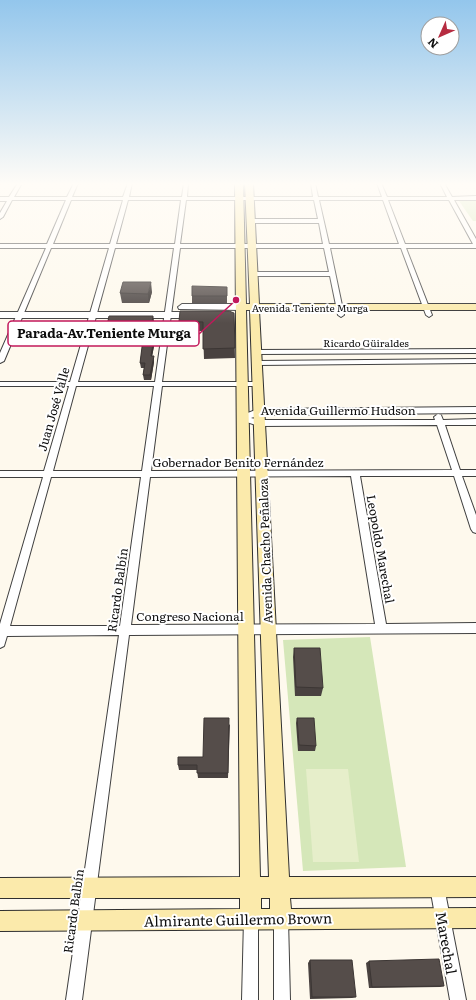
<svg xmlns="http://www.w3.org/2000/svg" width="476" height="1000" font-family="Literata,serif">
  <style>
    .green { fill: #d5e7b9 }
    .pitch { fill: #e6eeca }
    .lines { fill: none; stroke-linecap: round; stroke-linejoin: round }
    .minor-casing { stroke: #404040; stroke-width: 2 }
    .tertiary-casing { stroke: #404040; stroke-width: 2 }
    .secondary-casing { stroke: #2f2f2f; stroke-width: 2 }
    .minor { fill: #fff; fill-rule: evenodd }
    .tertiary { fill: #fff; fill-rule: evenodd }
    .secondary { fill: #fbeaab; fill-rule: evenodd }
    .wall { fill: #494240 }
    .shaded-wall { fill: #3c3634 }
    .building { fill: #554d4a; stroke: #3c3634 }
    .labels { text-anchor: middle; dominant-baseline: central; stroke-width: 4; stroke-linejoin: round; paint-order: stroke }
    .far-street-label { font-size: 10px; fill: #0d0d0d; stroke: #fff }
    .street-label { font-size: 12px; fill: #0d0d0d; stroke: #fff }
    .near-street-label { font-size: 14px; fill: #0d0d0d; stroke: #fff }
    .leader { fill: none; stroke: #c2185b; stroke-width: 1.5 }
    .callout-dot { fill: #c2185b; stroke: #fff; stroke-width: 1.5 }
    .callout { fill: #fff; stroke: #c2185b; stroke-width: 1.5 }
    .callout-label { font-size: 13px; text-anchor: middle; font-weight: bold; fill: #0d0d0d }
  </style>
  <rect width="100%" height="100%" fill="#fef9ed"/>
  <path class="green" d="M459,201H476V221H473Z
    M370,637L406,867L303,871L283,640Z"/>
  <path class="pitch" d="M306,769H348L359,862H313Z"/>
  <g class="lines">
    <defs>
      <path id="minor" d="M18,183H22L14,197H67L74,183H78L72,197H123L128,183H132L129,197H182L184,183H188L187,197H313L311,183H315L318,197H382L377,183H381L387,197H447L440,183H444L452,197L476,196V200H454L476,239V248H406L432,315L429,317L426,315L401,248H330L344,315L341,317L338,315L330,276H253L250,274L253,272H329L324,248H180L162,382H257L261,384L257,386H162L151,471L452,470L437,425L259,426L240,420L239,418L240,416L258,409L476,407V413L259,415L251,418L259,420H435L434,417L438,414L441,415L443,420L476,419V425H445L460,470H476V476H462L476,515V533L473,532L471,529L454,476H360L386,624L476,623V633L129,635L82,1000H66L119,635L7,636L4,646L0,648V624L43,477H0V471H44L69,386H0V382H70L109,248H51L4,361L0,363V353L46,248H0V244H47L66,200H12L3,217L0,219V213L7,201H0V197H9ZM71,200H123L110,244H53ZM128,200H181L175,244H116ZM186,200H314L318,219H251L248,221L251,223H319L323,244H180ZM319,200H383L399,244H329ZM388,200H449L473,244H405ZM115,248H174L155,382H78ZM76,386H154L142,471H53ZM351,476L375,624L131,625L150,477ZM51,477H141L120,626H10Z
        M476,349V353L256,354L252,352L256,350Z
        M476,359V363L257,365L253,363L257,361Z
        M437,880L442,882L444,887L466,1000H450L430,887L432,882Z
        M251,912L256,914L258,919V1000H242L244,919L246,914Z
        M281,912L286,914L288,919L290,1000H274V919L276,914Z"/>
      <path id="tertiary" d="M182,304H241L245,307L241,310L179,309L178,307Z
        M0,312H195L199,315L195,318H0Z"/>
      <path id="secondary" d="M235,183H243L246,304H250L245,183H253L259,304H476V310H259L289,877H476V897L290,898L291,909L476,908V928L0,931V911L240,909V898H0V878L240,877ZM246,310H250L269,877H260ZM261,898H270V909H261Z"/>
    </defs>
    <use href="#minor" class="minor-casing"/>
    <use href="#tertiary" class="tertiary-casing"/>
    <use href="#secondary" class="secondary-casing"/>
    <use href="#minor" class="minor"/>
    <use href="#tertiary" class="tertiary"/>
    <use href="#secondary" class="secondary"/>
  </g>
  <path class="wall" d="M152,292L149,303H122L120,293Z
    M227,294V303H192V296Z
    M234,313L235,358L204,359L203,331H180L179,321Z
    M109,316H153L154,322L152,331L156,336L152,356L154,362L151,380H144L143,375L144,368H141L140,363L144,334H138V332H119L116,346H100L99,339L106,330Z
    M294,648L323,688L321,696H295L293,657Z
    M297,718L316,746L315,751H298L296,723Z
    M230,724L228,778H198L197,770H179L178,765L203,757Z
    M310,960L356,997L352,998L310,999L308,963Z
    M369,961L444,986L440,987L369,988L366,963Z"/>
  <path class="shaded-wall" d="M151,282L152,292L149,303L148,294Z
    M153,316L154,322L152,334L151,328Z
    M118,326L119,332L116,346L115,339Z
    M155,331L156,336L151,362V356Z
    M154,356V362L151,380L150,375Z"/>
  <path class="building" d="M123,282H151L148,294L120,293Z
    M192,286L227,287V296H192Z
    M180,311H229L234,313L235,348L203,349V322L179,321Z
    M109,316H153L151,328H137L138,325L118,326L115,339H99L101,330H106Z
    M144,331H155L151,356H154L150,375H143L145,363H140Z
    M294,648H320L323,688L296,687Z
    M204,718H229L228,773H197V765H178V757H203Z
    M297,718H314L316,746L299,745Z
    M439,959L444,986L372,987L369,961Z
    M310,960H352L356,997H312Z"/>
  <linearGradient id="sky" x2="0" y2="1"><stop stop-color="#93c6ec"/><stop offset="0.57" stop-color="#fffcf7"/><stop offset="1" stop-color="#fffcf7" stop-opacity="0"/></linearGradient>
  <rect width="476" height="323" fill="url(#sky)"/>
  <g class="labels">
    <g class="far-street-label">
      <text x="310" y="307">Avenida Teniente Murga</text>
      <text x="366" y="342">Ricardo Güiraldes</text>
    </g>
    <g class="street-label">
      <text transform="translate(53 409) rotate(-74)">Juan José Valle</text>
      <text x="338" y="410">Avenida Guillermo Hudson</text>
      <text x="238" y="462">Gobernador Benito Fernández</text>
      <text transform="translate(381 549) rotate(80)">Leopoldo Marechal</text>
      <text transform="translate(265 551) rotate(-92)">Avenida Chacho Peñaloza</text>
      <text transform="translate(117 590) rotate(-82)">Ricardo Balbín</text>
      <text x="190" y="616">Congreso Nacional</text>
      <text transform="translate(73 911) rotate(-82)">Ricardo Balbín</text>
    </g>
    <g class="near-street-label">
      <text transform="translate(238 919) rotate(-1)">Almirante Guillermo Brown</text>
      <text transform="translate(447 943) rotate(80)">Marechal</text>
    </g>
  </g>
  <path class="leader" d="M236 300L199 334"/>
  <circle class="callout-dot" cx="236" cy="300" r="4"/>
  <rect class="callout" x="8" y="321" width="191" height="25" rx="4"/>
  <g class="callout-label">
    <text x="104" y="338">Parada-Av.Teniente Murga</text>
  </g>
  <g transform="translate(440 36) rotate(225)"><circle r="19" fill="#ffffff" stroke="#9e9e9e"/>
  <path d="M0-3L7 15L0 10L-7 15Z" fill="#b62c41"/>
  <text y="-6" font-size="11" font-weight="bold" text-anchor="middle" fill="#0d0d0d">N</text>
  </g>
</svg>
